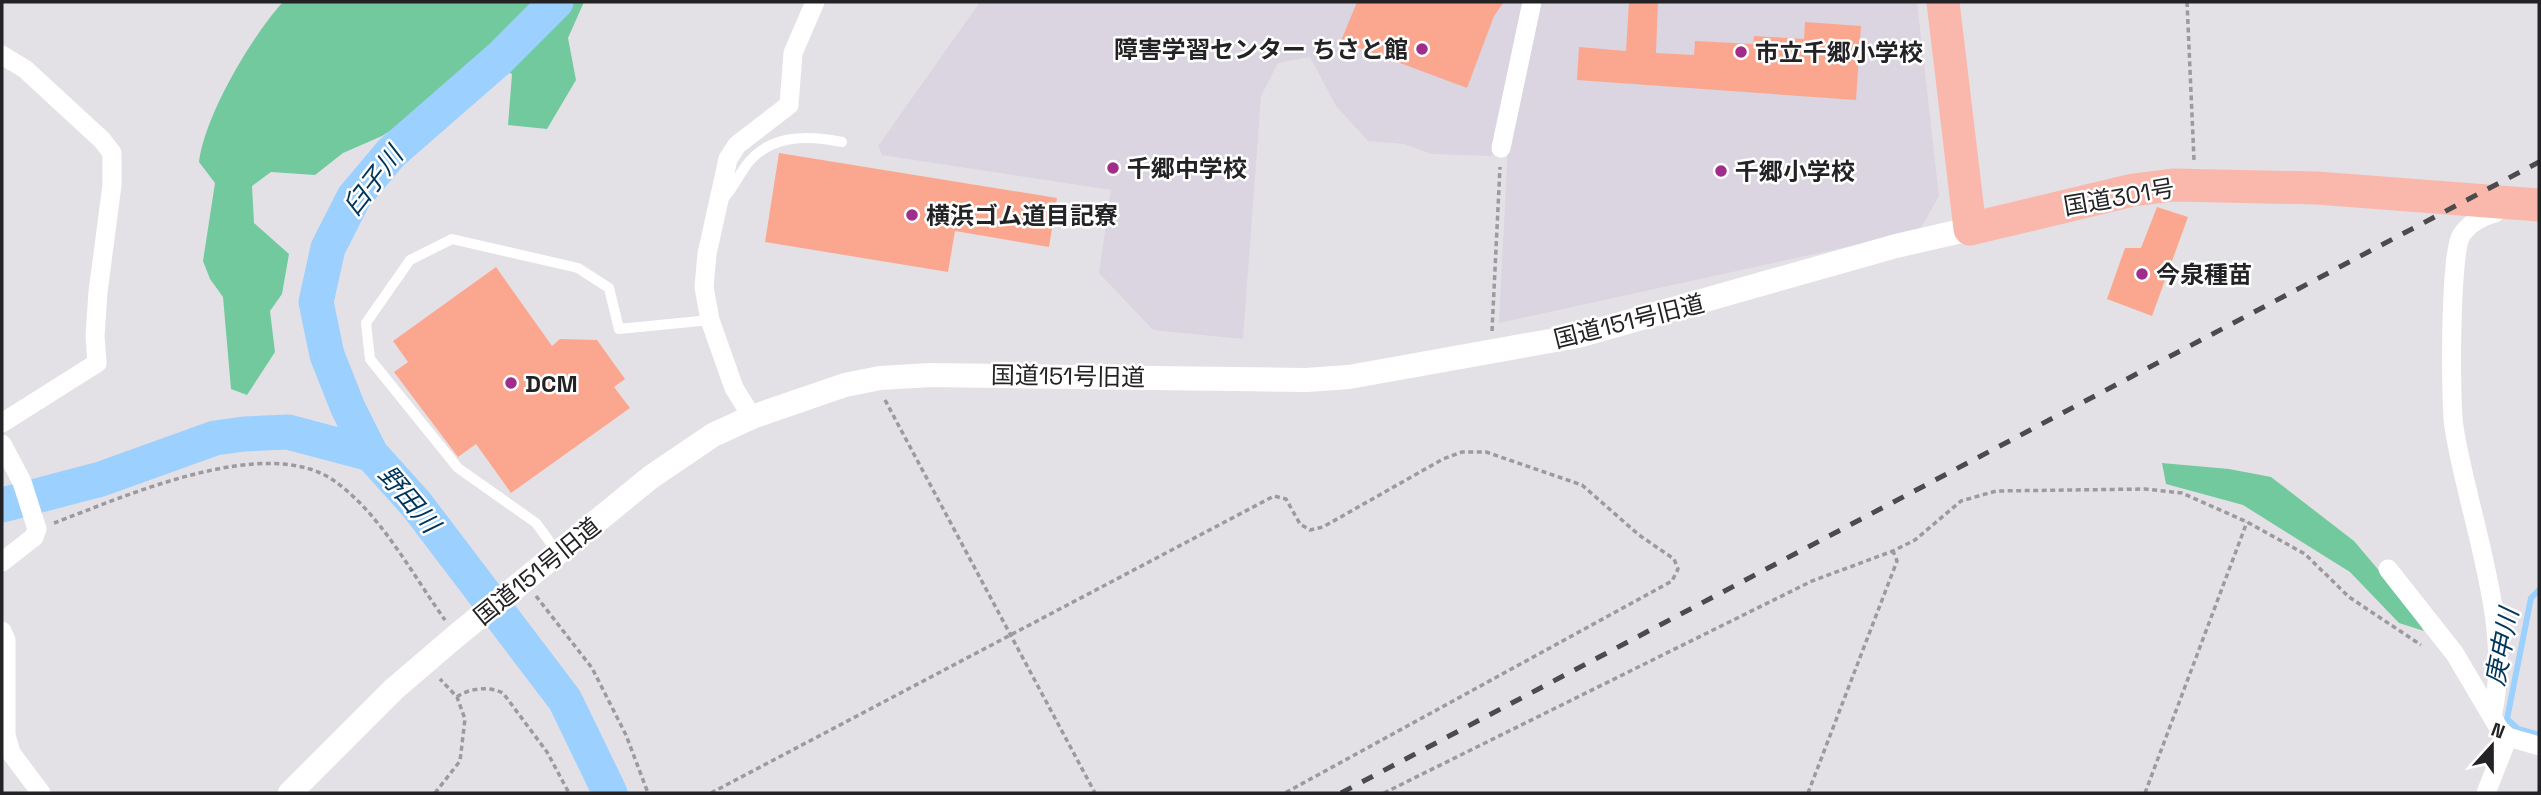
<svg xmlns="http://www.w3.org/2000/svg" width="2541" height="795" font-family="'Space Grotesk','Noto Sans JP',sans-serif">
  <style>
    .built { fill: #dbd4e1 }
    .forest { fill: #72c99e }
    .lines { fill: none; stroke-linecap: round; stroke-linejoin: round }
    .stream { stroke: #9cd0fe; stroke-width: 6 }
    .river { stroke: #9cd0fe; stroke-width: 35 }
    .building { fill: #fba78f }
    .path { stroke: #9c9a9e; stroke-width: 3.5; stroke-dasharray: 5 3.5; stroke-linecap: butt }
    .service { stroke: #fff; stroke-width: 10 }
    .minor { stroke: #fff; stroke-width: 19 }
    .tertiary { stroke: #fff; stroke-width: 24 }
    .trunk { stroke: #fab7ac; stroke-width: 33 }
    .rail { stroke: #4b4a4d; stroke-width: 5; stroke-dasharray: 12 12; stroke-linecap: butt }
    .poi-dot { fill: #a02d89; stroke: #fff; stroke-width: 2.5 }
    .labels { text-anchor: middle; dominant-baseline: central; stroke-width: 5; stroke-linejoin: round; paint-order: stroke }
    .poi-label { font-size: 24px; font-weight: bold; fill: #232224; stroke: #fff; text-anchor: start }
    .street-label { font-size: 24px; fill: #232224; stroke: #fff }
    .water-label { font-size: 26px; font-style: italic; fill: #00365a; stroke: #fff }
  </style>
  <rect width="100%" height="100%" fill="#e4e1e6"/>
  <path class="built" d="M980,2H1528L1492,156L1431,154L1404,144L1368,141L1336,106L1310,57L1278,63L1261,96L1243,339L1153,330L1099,273L1111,190L882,155L878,146Z
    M1540,2H1917L1939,196L1919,231L1499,323L1508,145Z"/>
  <path class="forest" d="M283,2H584L568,38L576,80L547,129L508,125L512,74L486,62L442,98L382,136L343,153L315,175L271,172L252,186L254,223L289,254L282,294L270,311L275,352L247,395L231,389L223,297L210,279L203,261L215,183L199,162C205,115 251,37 283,2Z
    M2162,463L2229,469L2271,477L2354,541L2404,600L2424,631L2399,623L2350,572L2243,505L2166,484Z"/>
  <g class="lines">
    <path class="stream" d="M2539,590L2531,598L2507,719L2518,729L2539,735"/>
    <path class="river" d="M371,454L348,408L327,355L316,302L328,248L354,197L391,153L500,58L556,2
      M2,505L101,479L215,438L244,434L288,432L371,454L416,504L565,700L610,793"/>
  </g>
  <path class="building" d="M1357,2H1504L1494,16L1467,88L1341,41Z
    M1629,2H1658L1656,53L1694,55L1695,41L1753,44L1754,36L1804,39L1805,22L1861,26L1856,100L1577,80L1579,47L1626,51Z
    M779,153L1057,198L1049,247L955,231L948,272L765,242Z
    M2157,207L2188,217L2152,316L2107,299L2125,248H2141Z
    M496,267L552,346L560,339L597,340L625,379L614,387L630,408L511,493L476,444L458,457L394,372L408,362L393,341Z"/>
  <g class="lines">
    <path class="path" d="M2187,2L2194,160
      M1492,331L1500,167
      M885,400L1095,793
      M54,523C126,496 268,432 336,482C382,516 412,574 445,620
      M536,596L592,668L626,735L648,793
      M457,697C469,688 489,686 503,693L547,752L569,793
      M435,793L460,761L465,719L457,697L440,679
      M711,793L1274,496L1286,499L1300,524L1310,530L1323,527L1443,459L1462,452H1486L1582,485L1639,535L1674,559L1678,569L1672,581L1285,793
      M1384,793L1812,581L1893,551L1915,540L1961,501L1996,491L2145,489L2182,493L2247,522L2305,554L2349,597L2421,645
      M1808,793L1897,561L1893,551
      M2145,793L2247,522"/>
    <path class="service" d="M723,199C733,189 737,178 745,167C768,134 807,135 842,142
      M558,553L536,523L458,468L370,359L366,323L410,260L452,239L578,268L609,288L619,329L710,320"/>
    <path class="minor" d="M2,55L25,69L102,140L112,153V185L98,292L95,336L97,363L2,423
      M1501,148L1532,2
      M752,417L734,388L710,320L704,287L707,254L728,159L737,145L789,105L793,53L815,2
      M2,444L22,482L37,529L34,537L2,562
      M2388,569L2455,654L2501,732L2508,737L2539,746
      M2,631L6,640V735L11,753L41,793
      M2492,716C2514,626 2468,517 2454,427C2450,401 2450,254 2461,236C2468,224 2482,216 2495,213L2499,205
      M2486,793L2508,737"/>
    <path class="tertiary" d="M290,793L394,689L456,636L651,477L713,435L752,417L845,385L880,378L930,375L1306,380L1349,377L1578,336L1896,246L1970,229"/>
    <path class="trunk" d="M1943,2L1970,229L2133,190L2173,185L2317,188L2539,205"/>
    <path class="rail" d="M1341,793L2539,162"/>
  </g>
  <g class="poi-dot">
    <circle cx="1422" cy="49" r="7"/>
    <circle cx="1741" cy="52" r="7"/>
    <circle cx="1113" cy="168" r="7"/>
    <circle cx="1721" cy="171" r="7"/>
    <circle cx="912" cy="215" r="7"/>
    <circle cx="2142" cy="274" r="7"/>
    <circle cx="511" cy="383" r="7"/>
  </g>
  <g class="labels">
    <g class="poi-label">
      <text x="1408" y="49" text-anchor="end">障害学習センター ちさと館</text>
      <text x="1755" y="52">市立千郷小学校</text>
      <text x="1127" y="168">千郷中学校</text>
      <text x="1735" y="171">千郷小学校</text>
      <text x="926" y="215">横浜ゴム道目記寮</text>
      <text x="2156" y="274">今泉種苗</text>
      <text x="525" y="383">DCM</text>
    </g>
    <g class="street-label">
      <text transform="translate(2119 197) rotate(-10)">国道301号</text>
      <text transform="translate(1629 321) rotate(-14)">国道151号旧道</text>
      <text transform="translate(1068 376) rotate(1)">国道151号旧道</text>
      <text transform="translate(537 571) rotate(-39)">国道151号旧道</text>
    </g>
    <g class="water-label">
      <text transform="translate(373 181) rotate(-52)">臼子川</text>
      <text transform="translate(409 499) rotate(50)">野田川</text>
      <text transform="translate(2502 647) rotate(-79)">庚申川</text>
    </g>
  </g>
  <rect width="2541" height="795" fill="none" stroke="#232224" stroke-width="7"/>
  <g transform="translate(2492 746) rotate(21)" stroke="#ffffff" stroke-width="5" paint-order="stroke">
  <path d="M0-5L12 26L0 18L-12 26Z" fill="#232224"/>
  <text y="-10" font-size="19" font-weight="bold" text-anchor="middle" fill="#232224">N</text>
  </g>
</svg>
